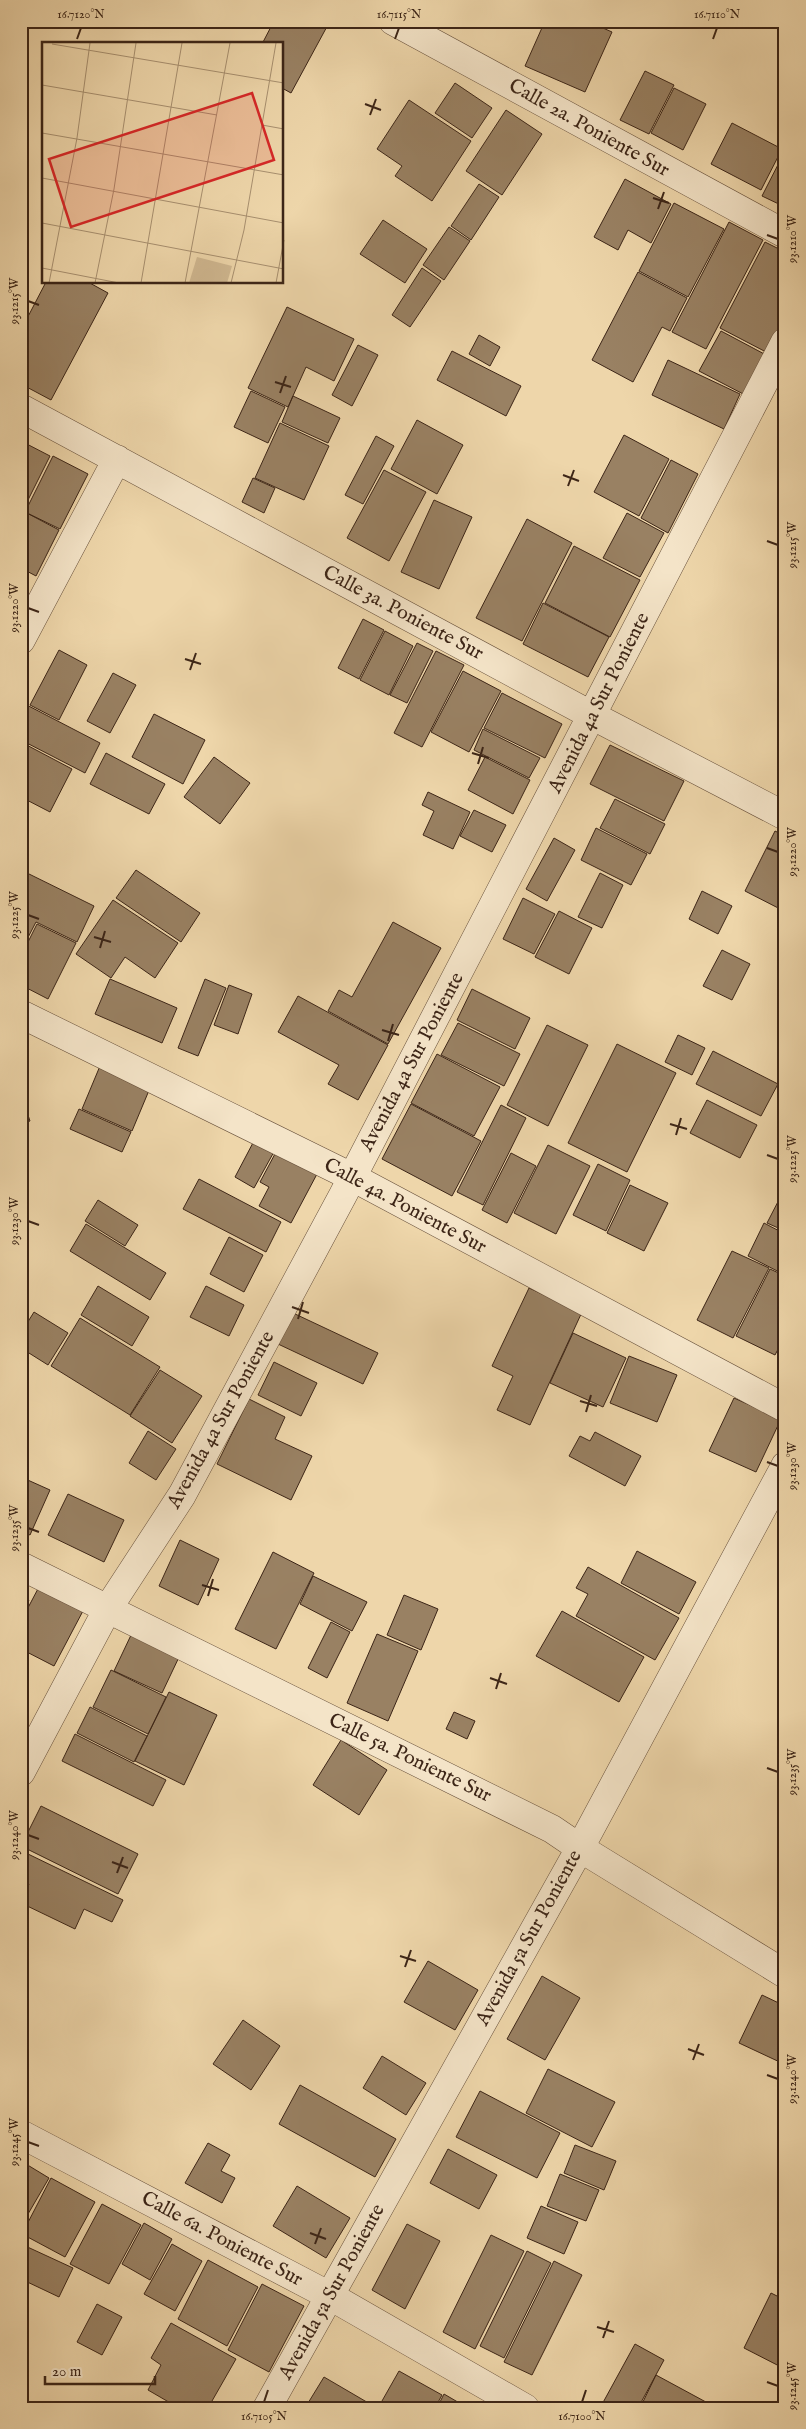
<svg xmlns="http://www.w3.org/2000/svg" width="806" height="2429" font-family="'IM FELL English',serif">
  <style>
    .building { fill: #998163; stroke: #3c2517 }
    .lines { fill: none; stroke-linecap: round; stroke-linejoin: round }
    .minor-casing { stroke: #68513c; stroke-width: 29 }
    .minor { stroke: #f4e4c8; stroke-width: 28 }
    .ticks { fill: none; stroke: #3c2517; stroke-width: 2 }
    .labels { text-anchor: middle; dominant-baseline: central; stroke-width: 4.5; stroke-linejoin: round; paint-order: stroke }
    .street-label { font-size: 20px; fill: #3c2517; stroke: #f4e4c8 }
    .inset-road { fill: none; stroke: #a78f6f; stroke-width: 1 }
    .view { fill: #d62828; fill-opacity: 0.15; stroke: #d62828; stroke-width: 2.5 }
    .inset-edge { fill: none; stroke: #3c2517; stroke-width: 2.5 }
    .neatline { fill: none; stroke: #3c2517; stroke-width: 2 }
    .ticks-label { font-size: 12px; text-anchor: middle; fill: #3c2517 }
  </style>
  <rect width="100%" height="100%" fill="#eed6aa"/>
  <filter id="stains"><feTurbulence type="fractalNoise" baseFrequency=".004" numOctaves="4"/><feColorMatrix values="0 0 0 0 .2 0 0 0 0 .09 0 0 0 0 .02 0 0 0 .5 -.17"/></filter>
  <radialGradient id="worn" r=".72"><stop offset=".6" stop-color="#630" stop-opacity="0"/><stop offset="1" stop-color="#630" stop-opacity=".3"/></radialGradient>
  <path class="building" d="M274,21H330L291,93L282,88V44H262Z
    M545,21H587L612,32L585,92L525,66Z
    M645,71L674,85L649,134L620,120Z
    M455,83L492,108L472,138L435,113Z
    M674,88L706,104L683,150L651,133Z
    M409,100L471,141L432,201L395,176L402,166L377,149Z
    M506,110L542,134L502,195L466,171Z
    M732,123L782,149L761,190L711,164Z
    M785,151V207L762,196Z
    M625,179L671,204L651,243L628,230L618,250L594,237Z
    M479,184L499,197L471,240L451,226Z
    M674,203L724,229L688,297L639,271Z
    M383,220L427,249L405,283L360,254Z
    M729,222L763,240L706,349L672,332Z
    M449,227L470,241L444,280L423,265Z
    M765,242L785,252V316L766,352L720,328Z
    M422,268L441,281L410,327L392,315Z
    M638,272L687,298L670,331L662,327L633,382L592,360Z
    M46,282H88L108,293L51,400L21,384V330Z
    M287,307L354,339L334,381L306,367L288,407L248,388Z
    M721,331L768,356L747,396L699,371Z
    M479,335L500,347L490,366L469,354Z
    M358,345L378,355L352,406L332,395Z
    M452,351L521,386L506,416L437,380Z
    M668,360L740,394L724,429L652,395Z
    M251,391L285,407L268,443L234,427Z
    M293,396L340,418L328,443L282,422Z
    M417,420L463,445L437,494L391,469Z
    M280,423L329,446L304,500L255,478Z
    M624,435L669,459L639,516L594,492Z
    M376,436L394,446L363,504L345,495Z
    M21,441L50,456L21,514Z
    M53,456L88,474L60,529L25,512Z
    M671,460L698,474L668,533L641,518Z
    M384,470L426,492L389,561L347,538Z
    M253,478L275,488L264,513L242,502Z
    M434,500L472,517L439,589L401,572Z
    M23,511L59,530L36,576L21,568Z
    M627,513L664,533L640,577L603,558Z
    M527,519L572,543L522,641L476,618Z
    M574,546L640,580L610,637L545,603Z
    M543,603L609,637L588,677L523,644Z
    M363,619L384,630L359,679L338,668Z
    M385,631L413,646L389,695L360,680Z
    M417,643L433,651L407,703L390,695Z
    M59,650L87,665L59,720L30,705Z
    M436,651L464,665L422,747L394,733Z
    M463,671L501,691L469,752L431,732Z
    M113,673L136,685L110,733L87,721Z
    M502,693L562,724L545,758L484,728Z
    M21,702L100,743L85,773L21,740Z
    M154,714L205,740L183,784L132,757Z
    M483,729L540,758L529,778L474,750Z
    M21,742L72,769L50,812L21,797Z
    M610,745L684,781L664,821L590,784Z
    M106,753L165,784L149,814L90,784Z
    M214,757L250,783L220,824L184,797Z
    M485,757L530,780L513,814L468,790Z
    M428,792L470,812L453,849L423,835L434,811L422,805Z
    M615,799L665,824L650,854L600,828Z
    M474,810L506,825L492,852L460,836Z
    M596,828L647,854L631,885L581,860Z
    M775,831L785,836L784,911L745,891Z
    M554,838L575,850L547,901L526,889Z
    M136,870L200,913L181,942L116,898Z
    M25,872L94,906L77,942L36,922L21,951V879Z
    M600,873L623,885L602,928L578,917Z
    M702,891L732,906L718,934L689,919Z
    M523,898L555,914L534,954L503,939Z
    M113,900L178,943L155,978L125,957L111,978L76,954Z
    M559,911L592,928L569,974L535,957Z
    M393,922L441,948L388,1044L328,1011L339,990L352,997Z
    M37,924L76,943L48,999L21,985V956Z
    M722,950L750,964L732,1000L703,986Z
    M110,979L177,1008L162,1043L95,1014Z
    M205,979L226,988L198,1056L178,1048Z
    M229,985L252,994L238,1034L214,1025Z
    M472,989L530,1018L515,1049L457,1020Z
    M298,996L388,1045L358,1100L328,1084L339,1065L278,1032Z
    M458,1023L520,1054L504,1086L441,1055Z
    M547,1025L588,1045L548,1126L507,1105Z
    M678,1035L705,1048L692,1075L665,1062Z
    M617,1044L676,1073L627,1172L568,1143Z
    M713,1051L778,1084L761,1116L696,1084Z
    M437,1054L500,1087L474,1136L411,1103Z
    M100,1066L150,1088L132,1131L82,1109Z
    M21,1094L30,1121L21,1124Z
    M707,1100L757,1125L740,1158L690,1133Z
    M411,1104L481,1141L452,1196L382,1159Z
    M501,1105L526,1118L483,1205L457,1192Z
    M79,1109L131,1132L122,1152L70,1129Z
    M255,1139L275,1150L254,1188L235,1177Z
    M548,1145L590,1166L556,1234L514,1213Z
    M276,1152L317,1174L291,1223L259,1206L269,1187L260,1182Z
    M511,1153L536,1166L507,1223L482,1210Z
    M598,1164L630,1180L606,1231L573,1215Z
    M199,1179L281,1222L266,1252L183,1209Z
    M630,1185L668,1203L644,1251L607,1233Z
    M784,1190H785V1231L767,1223Z
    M98,1200L138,1225L125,1246L85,1221Z
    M764,1223L785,1234V1275L748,1256Z
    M86,1224L166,1273L150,1300L70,1251Z
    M229,1237L263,1255L244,1292L210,1274Z
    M732,1251L769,1268L733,1338L697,1320Z
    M770,1269L785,1276V1336L775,1355L736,1336Z
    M98,1286L149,1317L132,1346L81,1315Z
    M206,1286L244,1305L229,1336L190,1317Z
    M529,1288L582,1312L530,1425L497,1410L513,1376L492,1366Z
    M34,1312L68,1333L48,1365L21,1348V1333Z
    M293,1313L378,1353L363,1384L278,1344Z
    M80,1318L160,1367L130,1415L51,1366Z
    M573,1333L626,1358L603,1407L550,1383Z
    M629,1356L677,1375L657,1422L610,1403Z
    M274,1362L317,1383L301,1416L258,1395Z
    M160,1370L202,1396L172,1443L130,1416Z
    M734,1398L781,1419L756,1472L709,1451Z
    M249,1399L285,1417L275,1439L312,1456L291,1500L217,1464Z
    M148,1431L176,1449L156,1480L129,1463Z
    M595,1432L641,1456L625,1486L569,1456L580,1436L590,1441Z
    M21,1477L50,1490L30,1535L21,1531Z
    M68,1494L124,1520L104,1562L48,1535Z
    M180,1540L219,1559L198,1605L159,1586Z
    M637,1551L696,1582L679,1614L621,1583Z
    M273,1552L314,1573L276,1649L235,1629Z
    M588,1567L679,1618L655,1660L576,1616L588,1594L576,1588Z
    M313,1576L367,1602L352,1631L300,1604Z
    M40,1585L84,1609L54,1666L21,1649V1621Z
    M21,1595L29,1600L21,1615Z
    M404,1595L438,1609L421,1650L387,1635Z
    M562,1611L644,1657L619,1702L536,1656Z
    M331,1622L350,1632L327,1678L308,1668Z
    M132,1633L180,1655L162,1693L114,1671Z
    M377,1634L418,1651L388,1721L347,1703Z
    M111,1670L166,1697L148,1734L93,1707Z
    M169,1692L217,1715L184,1785L135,1761Z
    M90,1707L147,1736L134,1762L77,1733Z
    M454,1712L475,1721L467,1739L446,1729Z
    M75,1734L166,1780L153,1806L62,1761Z
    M341,1740L387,1770L359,1815L313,1785Z
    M41,1806L138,1854L118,1894L21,1846Z
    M28,1854L123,1900L112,1922L84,1909L75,1929L21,1903L29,1884L21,1880V1868Z
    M428,1961L478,1990L455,2030L404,2002Z
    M542,1976L580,1998L545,2060L507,2039Z
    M762,1995L785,2006L784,2064L739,2043Z
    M243,2020L280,2046L251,2090L213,2064Z
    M382,2056L426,2083L406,2115L363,2088Z
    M548,2069L615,2102L592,2147L526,2113Z
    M300,2085L396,2139L375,2177L279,2124Z
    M480,2091L560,2133L537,2178L456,2137Z
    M208,2143L230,2155L221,2171L235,2178L222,2203L185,2183Z
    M575,2145L616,2161L604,2190L564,2173Z
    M448,2149L497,2175L479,2209L430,2183Z
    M21,2161L49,2178L21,2226Z
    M560,2174L599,2190L586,2221L547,2206Z
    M51,2178L95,2202L65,2257L22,2234Z
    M297,2186L350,2218L326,2258L273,2226Z
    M102,2204L141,2225L109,2284L70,2264Z
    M541,2206L578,2222L564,2254L527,2238Z
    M144,2223L172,2239L150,2280L122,2264Z
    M407,2224L440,2241L405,2309L372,2290Z
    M491,2235L524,2251L475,2349L443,2332Z
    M21,2244L73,2268L59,2297L21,2279Z
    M172,2244L202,2261L175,2311L144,2294Z
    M527,2251L551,2263L504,2358L480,2346Z
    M208,2260L258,2287L227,2346L178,2319Z
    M554,2261L582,2275L532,2375L504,2362Z
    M262,2284L304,2306L269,2372L228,2350Z
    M771,2293L785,2300V2369L744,2348Z
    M97,2304L122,2317L102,2355L77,2342Z
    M171,2323L236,2359L208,2408H179L148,2390L161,2365L151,2358Z
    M635,2344L664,2360L638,2408H600Z
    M399,2371L442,2395L435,2408H378Z
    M656,2375L717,2408H640Z
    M324,2377L377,2408H305Z
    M444,2394L468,2408H437Z"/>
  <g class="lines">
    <defs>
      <path id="minor" d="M393,21L785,234
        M21,408L593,716L785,816
        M21,640L117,459
        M21,1014L352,1177L785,1408
        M21,1566L552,1829L580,1848L785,1974
        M21,1772L107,1610L182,1495L343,1195L785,342
        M21,2134L330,2296L525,2408
        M267,2408L580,1848L785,1466"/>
    </defs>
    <use href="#minor" class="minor-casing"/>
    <use href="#minor" class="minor"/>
  </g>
  <path class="ticks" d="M77,39L81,28M395,39L399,28M713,39L717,28M365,104L381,110M370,115L376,99M653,198L669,203M658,209L664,192M767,235L778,239M28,301L39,305M275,382L291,387M280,393L286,376M563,475L579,481M568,486L574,470M767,541L778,545M28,608L39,612M185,659L201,664M190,670L196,653M472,753L489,758M478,764L483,747M767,848L778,852M28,915L39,919M94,937L111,942M100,948L105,931M382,1030L399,1035M388,1041L393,1024M670,1124L687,1129M676,1135L681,1118M767,1155L778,1159M28,1221L39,1225M292,1307L309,1313M298,1319L303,1302M580,1401L597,1406M586,1412L591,1395M767,1462L778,1466M28,1528L39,1532M202,1585L219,1590M208,1596L213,1579M490,1678L507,1684M496,1689L501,1673M767,1768L778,1772M28,1835L39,1839M112,1862L128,1868M117,1873L123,1857M400,1956L416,1961M405,1967L411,1950M688,2049L704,2055M693,2060L699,2044M767,2075L778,2079M28,2142L39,2146M310,2233L326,2239M315,2244L321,2228M597,2327L614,2332M603,2338L609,2321M767,2382L778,2386M264,2402L268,2390M582,2402L586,2390"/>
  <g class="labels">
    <g class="street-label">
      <text transform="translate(589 128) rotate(29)">Calle 2a. Poniente Sur</text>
      <text transform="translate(403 613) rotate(28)">Calle 3a. Poniente Sur</text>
      <text transform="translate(599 703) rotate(-63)">Avenida 4a Sur Poniente</text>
      <text transform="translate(412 1062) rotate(-62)">Avenida 4a Sur Poniente</text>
      <text transform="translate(405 1206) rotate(28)">Calle 4a. Poniente Sur</text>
      <text transform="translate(221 1420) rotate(-61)">Avenida 4a Sur Poniente</text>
      <text transform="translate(410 1758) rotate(26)">Calle 5a. Poniente Sur</text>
      <text transform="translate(529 1938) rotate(-61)">Avenida 5a Sur Poniente</text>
      <text transform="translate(222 2239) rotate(28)">Calle 6a. Poniente Sur</text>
      <text transform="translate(332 2292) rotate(-61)">Avenida 5a Sur Poniente</text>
    </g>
  </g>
  <g transform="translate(42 42)">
    <rect width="241" height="241" fill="#eed6aa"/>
    <path d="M155,215L190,224L185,241H147Z" fill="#d0b891"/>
    <path class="inset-road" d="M10,2L242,41M0,43L175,73M220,83L242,87M0,91L242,133M0,136L242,181M0,181L242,227M0,226L77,241M7,241L35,96L48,1M53,241L72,147L94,1M99,241L140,1M143,241L188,1M189,241L202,188L234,1M234,241L242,198"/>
    <path class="view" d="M210,51L232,118L29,185L7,117Z"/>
    <rect width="241" height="241" class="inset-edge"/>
  </g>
  <rect width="806" height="2429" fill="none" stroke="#eed6aa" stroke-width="55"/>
  <path d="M45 2376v8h110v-8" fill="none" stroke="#3c2517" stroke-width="2.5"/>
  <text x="52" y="2376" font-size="15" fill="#3c2517" stroke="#f4e4c8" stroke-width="4" paint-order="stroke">20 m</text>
  <rect x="28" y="28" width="750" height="2374" class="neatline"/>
  <g class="ticks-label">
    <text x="81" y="18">16.7120°N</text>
    <text x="399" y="18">16.7115°N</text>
    <text x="717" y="18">16.7110°N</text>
    <text transform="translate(792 239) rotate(-90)" y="4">93.1210°W</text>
    <text transform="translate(14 301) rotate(-90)" y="4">93.1215°W</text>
    <text transform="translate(792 545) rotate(-90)" y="4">93.1215°W</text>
    <text transform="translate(14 608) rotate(-90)" y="4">93.1220°W</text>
    <text transform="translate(792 852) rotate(-90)" y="4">93.1220°W</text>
    <text transform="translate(14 915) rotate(-90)" y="4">93.1225°W</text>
    <text transform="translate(792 1159) rotate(-90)" y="4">93.1225°W</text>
    <text transform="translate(14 1221) rotate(-90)" y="4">93.1230°W</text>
    <text transform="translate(792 1466) rotate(-90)" y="4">93.1230°W</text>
    <text transform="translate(14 1528) rotate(-90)" y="4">93.1235°W</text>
    <text transform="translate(792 1772) rotate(-90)" y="4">93.1235°W</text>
    <text transform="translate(14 1835) rotate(-90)" y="4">93.1240°W</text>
    <text transform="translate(792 2079) rotate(-90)" y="4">93.1240°W</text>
    <text transform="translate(14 2142) rotate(-90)" y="4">93.1245°W</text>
    <text transform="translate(792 2386) rotate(-90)" y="4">93.1245°W</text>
    <text x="264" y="2420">16.7105°N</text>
    <text x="582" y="2420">16.7100°N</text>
  </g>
  <rect width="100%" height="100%" filter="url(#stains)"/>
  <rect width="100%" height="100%" fill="url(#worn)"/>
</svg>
